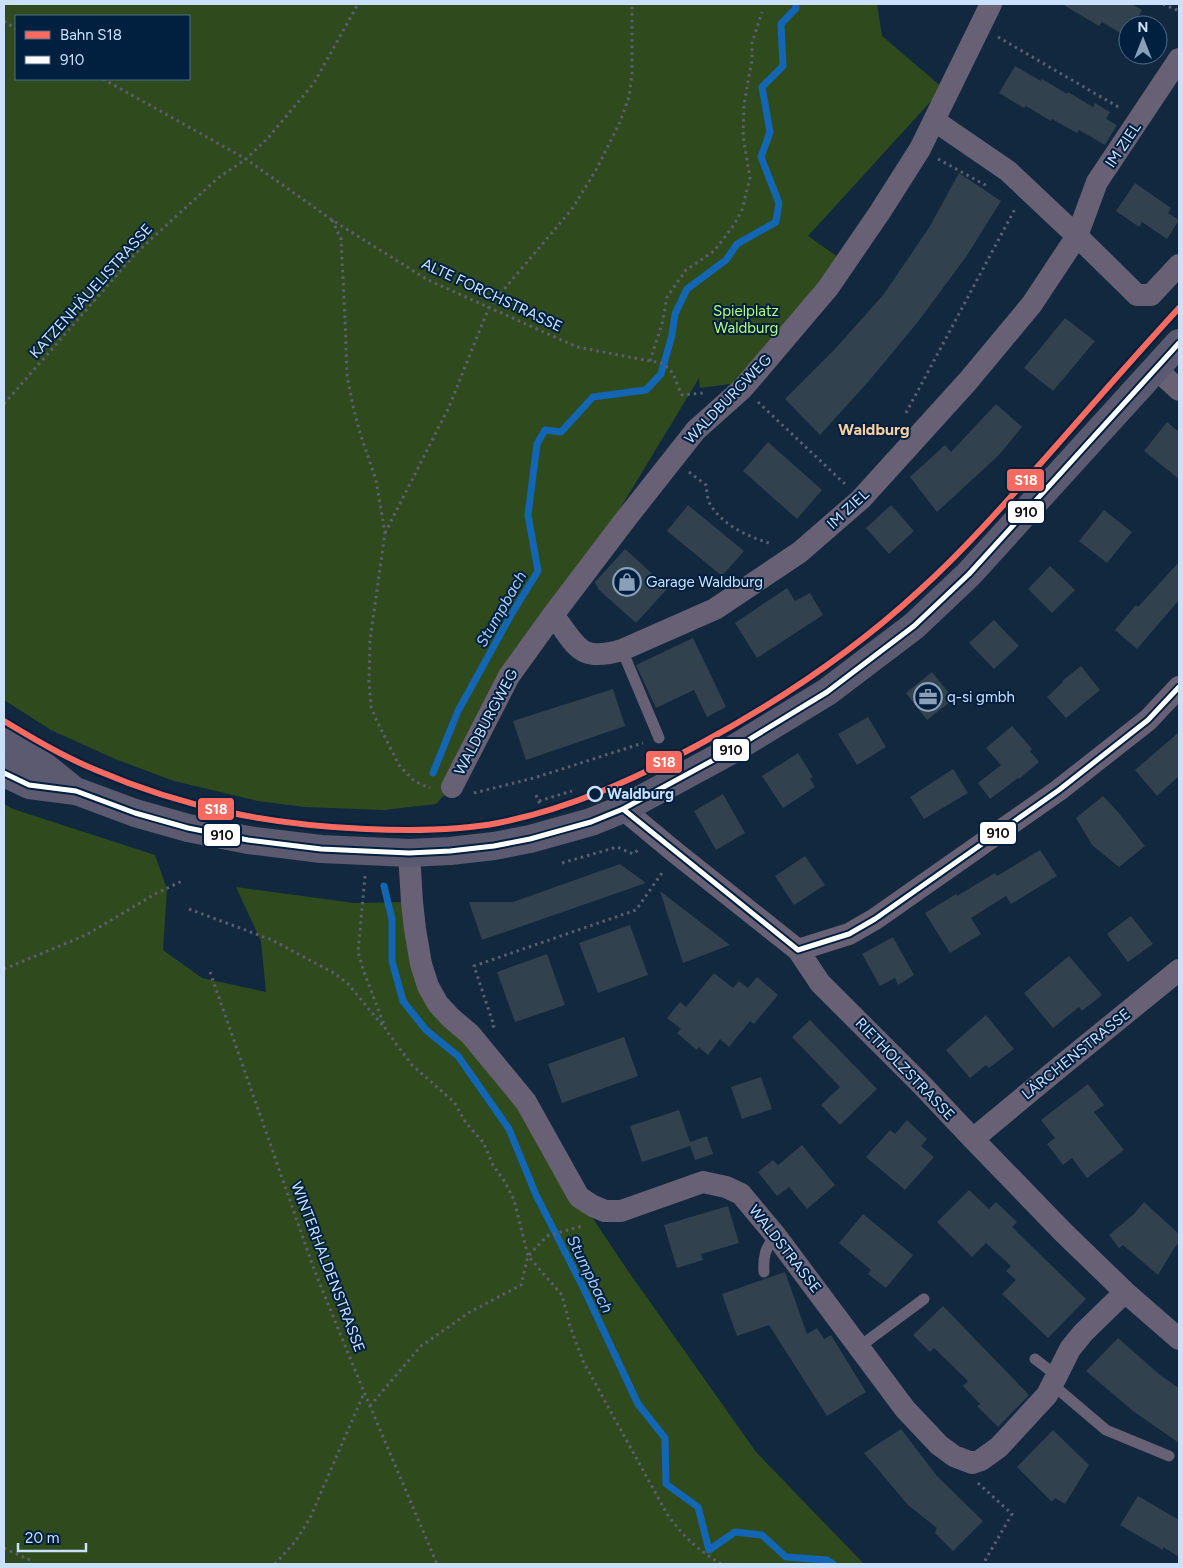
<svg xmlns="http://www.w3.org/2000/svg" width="1183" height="1568" font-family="Figtree,sans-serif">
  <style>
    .green { fill: #2f4b1d; fill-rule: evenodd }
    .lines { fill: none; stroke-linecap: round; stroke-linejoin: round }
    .stream { stroke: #1366b3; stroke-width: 7 }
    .building { fill: #31414d }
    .path { stroke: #5a5e71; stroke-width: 3; stroke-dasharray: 2.5 4; stroke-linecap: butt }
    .lane { stroke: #686075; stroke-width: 11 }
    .street { stroke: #686075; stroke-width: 22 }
    .secondary { stroke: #5b5a71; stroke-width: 28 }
    .bus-1-casing { stroke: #011f3e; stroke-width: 9 }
    .bus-1 { stroke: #fff; stroke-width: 5 }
    .rail-1-casing { stroke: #011f3e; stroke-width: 10 }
    .rail-1 { stroke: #f76a5f; stroke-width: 6 }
    .stop-dot { fill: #011f3e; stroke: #cae0fb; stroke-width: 2.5 }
    .labels { text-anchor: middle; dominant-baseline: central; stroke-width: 4; stroke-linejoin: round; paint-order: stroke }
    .street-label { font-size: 15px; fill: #cae0fb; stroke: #011f3e }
    .park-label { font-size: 15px; fill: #b5fd78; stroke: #011f3e }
    .poi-label { font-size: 15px; fill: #cae0fb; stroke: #011f3e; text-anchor: start }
    .stop-label { font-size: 15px; font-weight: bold; fill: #cae0fb; stroke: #011f3e; text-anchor: start }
    .neighbourhood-label { font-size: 16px; font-weight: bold; fill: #fad19f; stroke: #011f3e }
    .water-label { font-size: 16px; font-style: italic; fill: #a9cef9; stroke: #011f3e }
    .line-badge { stroke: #011f3e; stroke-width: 2 }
    .badge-label { font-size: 14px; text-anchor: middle; font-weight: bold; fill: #fff }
    .pale-badge-label { font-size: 14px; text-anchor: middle; font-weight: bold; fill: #111 }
  </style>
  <rect width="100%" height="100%" fill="#12283f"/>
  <path class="green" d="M4,4H877L882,36L943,88L808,236L838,257L792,321L737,383L700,388L699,378L452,787L436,804L384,810L305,807L258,801L174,781L115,759L51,730L4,700ZM16,16H189V79H16Z
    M4,804L13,809L155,855L167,889L163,950L202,978L266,992L261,941L236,887L354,903L412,902L421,964L470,1034L626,1268L756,1452L864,1564H4Z"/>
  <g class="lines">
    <path class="stream" d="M433,773L458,711L511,615L538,571L528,515L537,444L545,430L561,432L593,397L646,390L661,374L672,335L675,314L687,289L726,260L737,244L776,222L779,203L761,157L770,132L762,87L783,66L781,24L796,8V4
      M384,886L392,919V961L403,1001L426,1030L458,1056L509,1129L536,1195L584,1289L638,1404L665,1438L666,1484L698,1507L709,1550L735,1532L762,1535L786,1557L827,1560L833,1564"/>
  </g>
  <path class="building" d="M1062,4H1132L1142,10L1134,25H1128L1127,37L1102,22L1099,26Z
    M1015,66L1041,81L1042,79L1067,94L1068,92L1093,107L1095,103L1110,112L1106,119L1117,125L1105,145L1079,130L1077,133L1052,119L1051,121L1026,106L1024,108L999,93Z
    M959,173L1001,201L966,257L917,323L868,382L820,435L785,399L834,350L884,294L930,226Z
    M1135,183L1171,208L1168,213L1179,220L1167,239L1142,222L1139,227L1116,211Z
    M1065,318L1095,341L1053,391L1024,368Z
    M996,404L1022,427L999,455L937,512L910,477L945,445L951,452Z
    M1167,422L1179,432V479L1144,451Z
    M768,442L822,490L797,519L743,471Z
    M688,505L744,551L722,576L667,531Z
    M891,505L914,531L889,554L866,528Z
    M1104,510L1132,532L1107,563L1079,541Z
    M625,549L668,588L636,623L598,589L595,582Z
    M1179,562V600L1137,649L1115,630L1136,605L1138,607Z
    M1050,566L1075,590L1052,613L1028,589Z
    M787,588L795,601L810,593L823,615L757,658L735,623Z
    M994,620L1019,646L994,669L969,643Z
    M693,638L726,707L707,717L694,690L656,708L636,665Z
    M1081,666L1100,690L1066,718L1047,697L1063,682L1062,681Z
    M932,672L954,699L927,720L906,693Z
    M613,689L625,726L526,760L513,721Z
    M868,717L886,747L857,765L838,734Z
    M1012,726L1032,749L1030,751L1039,762L1019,779L1018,778L990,799L978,783L1001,765L986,748Z
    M1179,732V776L1157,796L1135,770Z
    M798,753L813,777L810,779L815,787L783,808L762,776Z
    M953,769L968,793L924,819L910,797Z
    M723,794L745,833L716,850L694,811Z
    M1103,796L1118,812L1145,846L1119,867L1092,845L1076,818Z
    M1040,850L1057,876L1011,904L1006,896L971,918L981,934L950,953L925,913L956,894L957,896L995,873L997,876Z
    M805,856L825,885L794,905L775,876Z
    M620,864L646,883L482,940L469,902H513Z
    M660,891L730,945L683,963Z
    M1131,916L1153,944L1128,962L1107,934Z
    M630,925L648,975L598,993L579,943Z
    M893,937L914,975L898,985L895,978L880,986L862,954Z
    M547,954L565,1005L515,1022L497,972Z
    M1069,956L1102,995L1082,1011L1079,1007L1053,1028L1024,993Z
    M714,973L733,988L739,981L748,988L757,977L778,995L754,1024L750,1021L729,1047L720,1039L708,1055L699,1047L697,1050L677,1033L681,1029L667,1018L680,1002L686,1007Z
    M986,1015L1014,1049L989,1068L986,1065L970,1078L946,1050Z
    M810,1020L877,1089L840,1125L821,1105L840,1087L792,1037Z
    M624,1037L638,1076L562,1103L548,1064Z
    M761,1077L772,1109L742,1119L731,1087Z
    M1088,1084L1104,1105L1094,1112L1124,1150L1087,1178L1072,1158L1063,1165L1047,1144L1055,1138L1041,1120Z
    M679,1110L690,1142L707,1136L713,1154L695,1160L690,1146L642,1162L630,1126Z
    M907,1120L927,1139L921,1146L934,1157L905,1190L866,1157L890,1130L895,1134Z
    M802,1145L835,1185L807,1209L789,1187L777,1196L758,1172L773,1160L778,1165Z
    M969,1190L989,1209L996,1202L1017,1222L1012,1227L1086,1299L1048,1338L1002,1294L1016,1280L1006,1271L1011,1266L986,1243L972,1257L937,1222Z
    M1144,1202L1179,1234V1242L1173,1250L1158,1275L1123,1245L1119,1248L1109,1235L1134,1214Z
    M728,1206L739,1243L701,1254L703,1260L677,1268L664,1225Z
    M863,1214L913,1255L886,1288L868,1274L871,1270L839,1243Z
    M785,1272L807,1334L817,1328L824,1339L831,1335L866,1392L827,1416L769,1325L737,1336L722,1294Z
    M943,1306L1029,1395L998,1427L977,1406L980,1404L963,1386L968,1381L934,1348L930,1352L913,1335Z
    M1118,1338L1160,1375L1179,1388V1443L1133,1411L1086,1371Z
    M901,1429L937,1476L983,1521L953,1551L935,1533L937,1528L908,1505L864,1453Z
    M1053,1430L1089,1465L1065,1504L1055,1498L1052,1502L1017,1467Z
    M1138,1496L1179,1520V1557L1163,1547V1550L1120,1525Z"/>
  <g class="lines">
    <path class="path" d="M1163,4L1179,11
      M4,21L16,29
      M998,37L1120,108
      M103,79L246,159L332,220L428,280L577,347L661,363C677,372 674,381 682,395L703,393
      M938,159L987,186
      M332,220L341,239L345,319L347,376L353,406L360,433L376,480L385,533L370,640L369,681L371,706L375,717L399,765L414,781L430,788
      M650,361L662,324L667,297L686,270L714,251L734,225L742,210L750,178L743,136L744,104L752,60V43L762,12
      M758,402L845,484
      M4,404L136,253L218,178L246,159L268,138L314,83L358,4
      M906,413L1016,207
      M689,472L706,485C707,491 707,499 710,504C723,526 749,537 772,544
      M385,533L449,407L489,307L572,209L596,170L620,122L629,97L632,74V4
      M474,793L534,778L643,743
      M536,795L541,807
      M539,801L572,791
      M562,863L617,847L633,854L638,850
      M365,876L358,952L364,972L386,1030L412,1065L454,1102L466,1123L483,1142L493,1165L505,1182L514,1200L528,1256L562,1295L570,1326L583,1361L667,1514C681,1534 699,1551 721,1564
      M189,909L272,940L334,973L348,984L383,1026
      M4,969L86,935L155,894L182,881
      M210,972L315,1272L364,1392L437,1564
      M492,1027L494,1026L474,966L636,910L664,870
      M370,1406L421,1346L470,1312L521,1285L528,1256L547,1236L582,1226
      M978,1483L1012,1514L983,1564
      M4,1548L32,1561
      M275,1564L295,1542L310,1518L364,1393"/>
    <path class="lane" d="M622,650L659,738
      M764,1272C763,1257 765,1247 776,1236
      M859,1347L924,1299
      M1035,1359L1056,1375
      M1051,1387L1060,1391L1106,1430L1169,1456"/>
    <path class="street" d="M935,121L1008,171L1077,236L1137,295H1151L1179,265
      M1155,368L1179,390
      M553,615C577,645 578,663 622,650L715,609L800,552L861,499L968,381L1032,304L1077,236L1097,182L1179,59
      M452,787L509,676L553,615L625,520L696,430L743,388L828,288L880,212L920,149L991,4
      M623,809L676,853L798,950L820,983L921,1084L973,1139L1063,1232L1125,1292L1179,1339
      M409,853L412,902L415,929L421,964L428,986L438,1004L451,1018L470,1034L526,1102L579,1197L593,1206L605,1211H621L703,1182L726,1187L741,1194L776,1236L905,1409L939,1445L954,1456L972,1463L981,1460L999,1447L1047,1395L1070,1349L1083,1333L1125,1292
      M798,950L849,934L875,919L1059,790L1148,720L1179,687
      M973,1139L1061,1066L1179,970"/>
    <path class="secondary" d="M4,742L39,762L75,791
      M4,773L29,785L76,791L135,813L188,828L248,840L321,849L409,853L450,851L494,846L530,839L591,822L623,809L732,750L827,692L914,626L969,574L1179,343"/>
    <defs>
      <path id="bus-1" d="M4,773L29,785L76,791L135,813L188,828L248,840L321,849L409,853L450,851L494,846L530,839L591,822L623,809L732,750L827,692L914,626L969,574L1179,343
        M623,809L798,950
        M798,950L849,934L875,919L1059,790L1148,720L1179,687"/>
    </defs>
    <use href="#bus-1" class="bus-1-casing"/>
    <use href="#bus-1" class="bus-1"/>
    <defs>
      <path id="rail-1" d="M4,721C34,739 64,757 96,770C184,808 271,825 366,829C410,831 455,831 498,823C569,809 635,779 698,745C778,702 854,651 920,590C963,551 1002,507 1040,464C1086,412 1132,359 1179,308"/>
    </defs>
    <use href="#rail-1" class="rail-1-casing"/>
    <use href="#rail-1" class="rail-1"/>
  </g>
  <defs>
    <symbol id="shop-ring" viewBox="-11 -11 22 22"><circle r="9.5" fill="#011f3e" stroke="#8aa0b9" stroke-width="1.5"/><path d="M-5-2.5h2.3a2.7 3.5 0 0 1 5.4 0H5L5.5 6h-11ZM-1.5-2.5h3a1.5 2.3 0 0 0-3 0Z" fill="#8aa0b9"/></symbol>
    <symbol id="office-ring" viewBox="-11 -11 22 22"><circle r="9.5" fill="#011f3e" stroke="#8aa0b9" stroke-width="1.5"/><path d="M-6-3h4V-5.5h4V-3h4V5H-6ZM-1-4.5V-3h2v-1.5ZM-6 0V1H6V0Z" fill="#8aa0b9"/></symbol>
  </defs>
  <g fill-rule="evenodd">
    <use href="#shop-ring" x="611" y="566" width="32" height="32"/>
    <use href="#office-ring" x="912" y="681" width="32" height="32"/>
  </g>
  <circle class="stop-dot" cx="595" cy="794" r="7"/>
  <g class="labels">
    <g class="street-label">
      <text transform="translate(1123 145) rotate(-56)">IM ZIEL</text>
      <text transform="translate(91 291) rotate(-48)">KATZENHÄUELISTRASSE</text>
      <text transform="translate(492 295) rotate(25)">ALTE FORCHSTRASSE</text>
      <text transform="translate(728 399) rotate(-46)">WALDBURGWEG</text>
      <text transform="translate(848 509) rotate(-43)">IM ZIEL</text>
      <text transform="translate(486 722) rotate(-62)">WALDBURGWEG</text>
      <text transform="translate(1076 1054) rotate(-39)">LÄRCHENSTRASSE</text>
      <text transform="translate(905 1069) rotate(46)">RIETHOLZSTRASSE</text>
      <text transform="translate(785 1249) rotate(52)">WALDSTRASSE</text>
      <text transform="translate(328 1267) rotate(69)">WINTERHALDENSTRASSE</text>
    </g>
    <g class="park-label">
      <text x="746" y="311">Spielplatz<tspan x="746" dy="17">Waldburg</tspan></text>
    </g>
    <g class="poi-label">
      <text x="646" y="582">Garage Waldburg</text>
      <text x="947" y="697">q-si gmbh</text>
    </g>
    <g class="stop-label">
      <text x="607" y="794">Waldburg</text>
    </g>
    <g class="neighbourhood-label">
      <text x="874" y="429">Waldburg</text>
    </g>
    <g class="water-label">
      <text transform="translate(501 609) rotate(-60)">Stumpbach</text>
      <text transform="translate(590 1274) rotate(64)">Stumpbach</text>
    </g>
  </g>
  <g class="line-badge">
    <rect x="1006" y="468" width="39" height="24" rx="5" fill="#f76a5f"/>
    <rect x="1007" y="500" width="38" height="24" rx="5" fill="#fff"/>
    <rect x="712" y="738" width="38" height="24" rx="5" fill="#fff"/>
    <rect x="645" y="750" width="38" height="24" rx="5" fill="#f76a5f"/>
    <rect x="197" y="797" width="38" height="24" rx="5" fill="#f76a5f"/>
    <rect x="979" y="821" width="38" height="24" rx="5" fill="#fff"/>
    <rect x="203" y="823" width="38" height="24" rx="5" fill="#fff"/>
  </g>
  <g class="badge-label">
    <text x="1026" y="485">S18</text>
    <text x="664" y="767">S18</text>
    <text x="216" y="814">S18</text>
  </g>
  <g class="pale-badge-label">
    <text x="1026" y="517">910</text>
    <text x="731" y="755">910</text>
    <text x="998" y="838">910</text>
    <text x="222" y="840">910</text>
  </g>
  <rect width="1183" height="1568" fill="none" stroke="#cae0fb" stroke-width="10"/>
  <rect x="15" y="15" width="175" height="65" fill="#011f3e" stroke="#516c8a"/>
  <rect x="25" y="31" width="25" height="8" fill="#f76a5f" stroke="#516c8a"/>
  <text x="60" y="40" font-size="15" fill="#cae0fb">Bahn S18</text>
  <rect x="25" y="56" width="25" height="8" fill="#ffffff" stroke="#516c8a"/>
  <text x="60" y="65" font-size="15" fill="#cae0fb">910</text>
  <g transform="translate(1143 40)"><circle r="24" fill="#011f3e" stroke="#516c8a"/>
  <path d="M0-4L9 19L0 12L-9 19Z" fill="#8aa0b9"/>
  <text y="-8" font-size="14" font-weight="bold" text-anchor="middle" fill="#cae0fb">N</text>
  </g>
  <path d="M18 1543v8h68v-8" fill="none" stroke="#cae0fb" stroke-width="2.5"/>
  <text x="25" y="1543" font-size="15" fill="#cae0fb" stroke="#011f3e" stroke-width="4" paint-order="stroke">20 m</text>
</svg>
